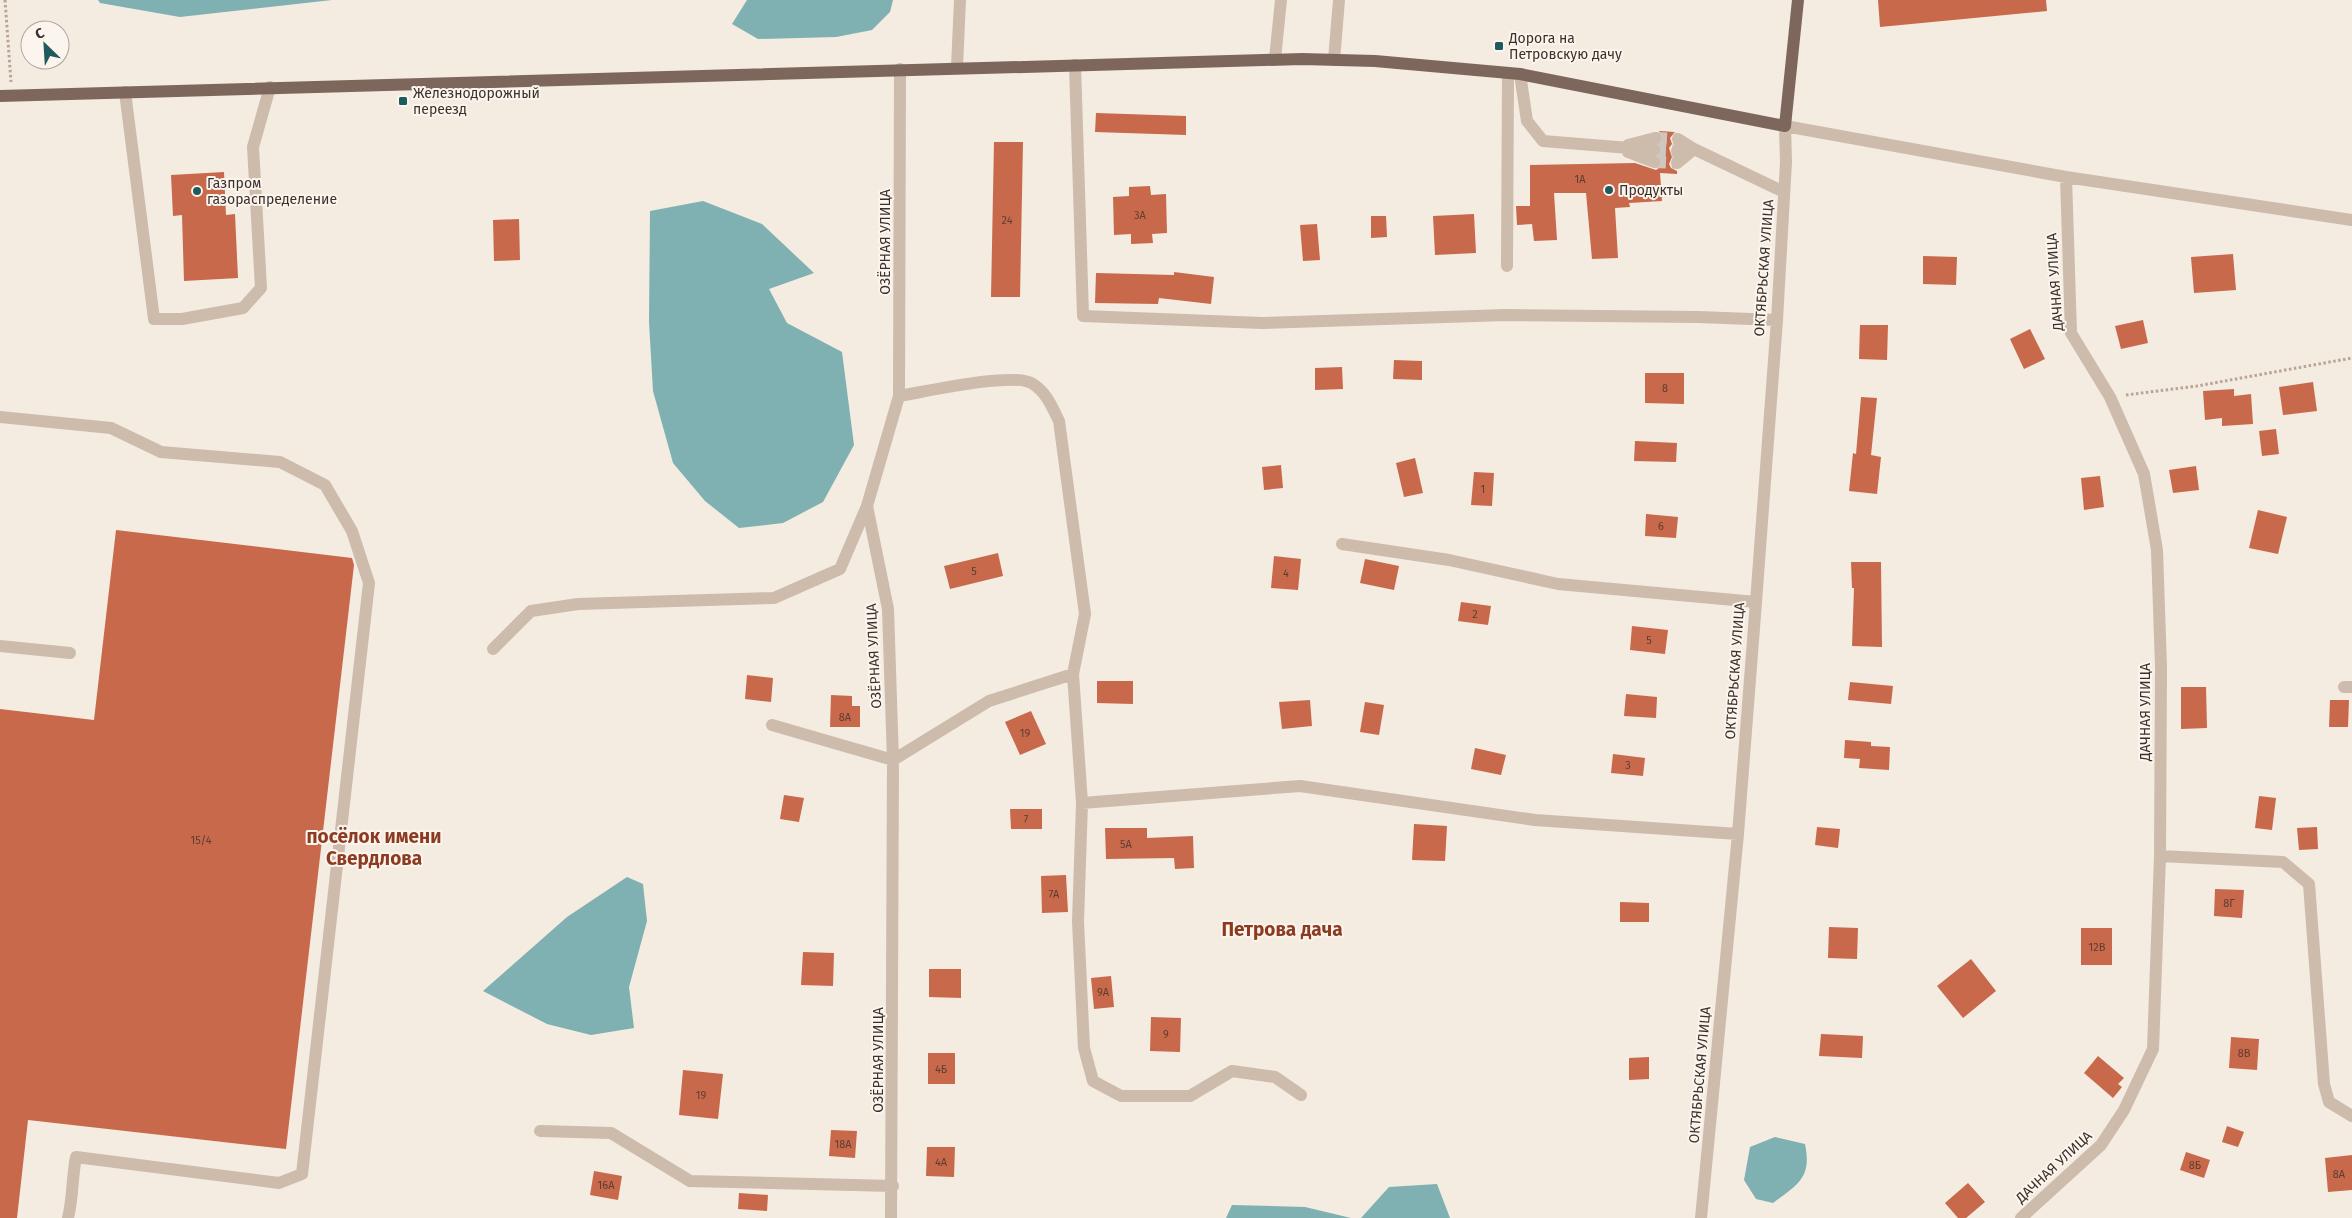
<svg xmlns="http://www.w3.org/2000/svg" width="2352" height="1218" font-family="'Fira Sans',sans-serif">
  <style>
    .water { fill: #7fb0b2 }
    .building { fill: #c8694b }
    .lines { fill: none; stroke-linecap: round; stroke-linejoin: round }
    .minor-tunnel { stroke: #cfc6bd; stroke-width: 12; stroke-dasharray: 12 6; stroke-linecap: butt }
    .path { stroke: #b9a596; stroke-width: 3; stroke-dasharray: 2.5 2.5; stroke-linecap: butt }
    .minor { stroke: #cdbbac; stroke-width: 12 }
    .major { stroke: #7d675c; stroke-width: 12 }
    .poi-dot { fill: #1f5a5e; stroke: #fbf5ee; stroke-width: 2 }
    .labels { text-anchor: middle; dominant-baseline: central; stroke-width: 4; stroke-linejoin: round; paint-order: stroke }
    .number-label { font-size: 11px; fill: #5e3e33 }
    .poi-label { font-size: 14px; fill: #3b302b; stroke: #fbf5ee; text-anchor: start }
    .street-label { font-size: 14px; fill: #3b302b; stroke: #fbf5ee }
    .district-label { font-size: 19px; font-weight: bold; fill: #8c3b22; stroke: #fbf5ee }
  </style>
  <rect width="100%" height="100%" fill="#f4ebe1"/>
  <path class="water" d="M98,0H332L180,17L100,3Z
    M747,0H893L890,12L872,30L836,37L758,39L732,24Z
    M703,201L762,224L814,273L769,289L787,323L842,352L854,445L823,502L783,523L739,528L705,501L673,463L653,391L649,322L650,211Z
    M627,877L643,884L647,921L629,987L634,1028L591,1035L547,1024L483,991L567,917Z
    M1775,1137L1805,1144C1812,1178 1798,1184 1773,1203L1756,1199L1744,1180L1750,1147Z
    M1437,1184L1450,1218H1361L1389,1187Z
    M1232,1205L1305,1207L1351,1218H1226Z"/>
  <path class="building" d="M1878,0H2046L2047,11L1880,27Z
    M1096,113L1186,116V135L1095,132Z
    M1659,131L1675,132L1670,138L1672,144L1669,148L1672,157L1669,164L1671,168L1677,171V174L1660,173L1662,201L1629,203L1630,207L1615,208L1618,258L1592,259L1586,193H1554L1557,240L1534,241L1532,224L1517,225L1516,206H1530V165L1635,163L1656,170L1659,168L1662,161L1659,156L1662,151L1660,144L1663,136Z
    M994,142H1023L1020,297H991Z
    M224,172L226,215L235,214L238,278L184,281L182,215L173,216L171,175Z
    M1150,186L1151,195L1166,194L1167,233L1152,234L1153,243L1131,244V234L1114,235L1113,197L1129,196V187Z
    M1474,214L1476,253L1435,255L1433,216Z
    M1371,216H1386L1387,237L1371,238Z
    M519,219L520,260L494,261L493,220Z
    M1317,224L1320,260L1303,261L1300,225Z
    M2233,254L2236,290L2194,293L2191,257Z
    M1923,256L1957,257L1956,285L1923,284Z
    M1174,272L1214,277L1211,304L1159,298L1158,304L1095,303L1096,273L1174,275Z
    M2143,320L2148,343L2121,349L2115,326Z
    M1860,325H1888L1887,360L1859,359Z
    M2030,329L2045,359L2024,369L2010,339Z
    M1394,360L1422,361V380L1393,379Z
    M1342,367L1343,389L1315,390V368Z
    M1645,373H1684V404L1645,403Z
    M2313,382L2317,411L2283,415L2279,387Z
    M2234,389V396L2251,394L2253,424L2222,426V418L2205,420L2203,391Z
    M1861,397L1877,398L1871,455L1881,457L1877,494L1849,491L1853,453L1856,454Z
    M2276,429L2279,454L2262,456L2259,431Z
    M1635,441L1677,443L1676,462L1634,461Z
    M1415,458L1423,493L1404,497L1396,463Z
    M1281,465L1283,488L1264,490L1262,467Z
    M2196,466L2199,490L2173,493L2169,470Z
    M1474,472L1494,473L1492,506L1471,505Z
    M2100,476L2104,507L2084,510L2081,478Z
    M2258,510L2287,517L2278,554L2249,548Z
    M1646,514L1678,517L1676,538L1645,536Z
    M116,530L352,558L354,565L286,1149L28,1120L17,1218H0V709L94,720Z
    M998,553L1003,576L950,589L944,566Z
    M1274,556L1301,559L1298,590L1271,588Z
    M1365,559L1399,566L1394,590L1360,583Z
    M1851,562H1881L1882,647L1852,646L1854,588H1852Z
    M1461,602L1491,606L1488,625L1458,621Z
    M1632,626L1668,630L1665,654L1630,650Z
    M747,675L773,678L771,702L745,699Z
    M1097,681H1133V704L1097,703Z
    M1850,682L1893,686L1891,704L1848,700Z
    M2181,687H2206L2207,728L2181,729Z
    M1626,694L1657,697L1656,718L1624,716Z
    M831,695L852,696V706H860V727H830Z
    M1310,700L1312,726L1282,729L1279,702Z
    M2330,700H2349L2348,727H2329Z
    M1365,702L1384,705L1379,735L1360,732Z
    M1031,711L1046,744L1020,755L1005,722Z
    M1845,740L1871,742V746L1890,747L1889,770L1859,768L1860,759L1844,758Z
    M1475,748L1506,755L1501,775L1471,769Z
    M1613,754L1645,758L1643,776L1611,773Z
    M784,795L804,798L799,822L780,819Z
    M2259,796L2276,798L2272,830L2255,828Z
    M1010,809H1042V829H1011Z
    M1414,824L1447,826L1445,861L1412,860Z
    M1817,827L1840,829L1838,848L1815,845Z
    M2317,827L2318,849L2299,850L2297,828Z
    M1105,828H1147V838L1193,836L1194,868L1175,869L1174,858L1106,859Z
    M1066,875L1068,912L1042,913L1041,876Z
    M2215,889L2244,890L2242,918L2214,916Z
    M1620,902L1649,903V922H1620Z
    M1829,927L1858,928L1857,959L1828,958Z
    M2081,928H2112V965H2081Z
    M803,952L834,953L833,986L801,985Z
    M1971,959L1996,991L1963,1018L1937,986Z
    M929,969H961V998L929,997Z
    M1111,976L1114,1007L1094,1009L1091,978Z
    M1151,1017L1181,1018L1180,1052L1150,1051Z
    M1821,1034L1863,1036L1862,1058L1819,1056Z
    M2231,1037L2259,1039L2257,1070L2229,1068Z
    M928,1053H955V1084H928Z
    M2098,1056L2124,1078L2118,1084L2122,1087L2113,1098L2084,1073Z
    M1649,1057V1079L1629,1080V1058Z
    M683,1070L723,1074L718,1119L679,1115Z
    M2227,1126L2244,1132L2238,1147L2222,1142Z
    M831,1130L857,1131L855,1158L829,1156Z
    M927,1147H955L954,1177L926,1176Z
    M2186,1152L2210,1160L2204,1178L2180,1170Z
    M2352,1155V1190L2328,1192L2325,1158Z
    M594,1171L622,1176L618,1200L590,1195Z
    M1968,1183L1985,1202L1966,1218H1958L1945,1203Z
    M739,1193L768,1195L767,1211L738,1209Z"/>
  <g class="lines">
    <path class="minor-tunnel" d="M1655,138L1678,139
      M1654,150L1677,151
      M1654,162L1677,163"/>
    <path class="path" d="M5,0L11,82
      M2126,395L2197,386L2352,358"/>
    <path class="minor" d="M1275,59L1281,0
      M1334,60L1339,0
      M1075,65L1083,316L1262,323L1506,315L1698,317L1777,320
      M957,67L960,0
      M1520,74L1527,121L1543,141L1654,150
      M125,92L154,319H182L243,308L261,288L253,147L270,87
      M1628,145L1655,138
      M1677,151L1694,149L1678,139
      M1628,152L1654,162
      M1677,163L1694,149L1784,192
      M1507,266L1508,73
      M899,396C924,392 1015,371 1033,384C1047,393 1052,407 1059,421L1085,614L1073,674L1082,803L1078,921L1084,1048L1093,1081L1121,1096H1190L1232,1071L1275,1077L1301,1095
      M0,417L111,428L161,452L280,462L325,485L352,531L369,583L302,1174L279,1183L76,1157C72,1177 73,1198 68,1218
      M1342,544L1449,560L1558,584L1756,602
      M0,646L70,653
      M493,649L531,611L578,604L774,598L840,569L867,506
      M2344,687H2352
      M772,725L893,760L989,701L1073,674
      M1082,803L1300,786L1535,820L1738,834
      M2160,856L2283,862L2309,884L2324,1084L2329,1102L2352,1116
      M540,1131L611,1133L690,1181L893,1186
      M891,1218L893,760L888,609L867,506L899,396L900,69
      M1701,1218L1738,834L1756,602L1777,320L1786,162L1785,126L2066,177L2352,220
      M2021,1218L2101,1145L2124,1110L2153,1049L2160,856L2161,667L2157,550L2144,474L2110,397L2071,333L2066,177"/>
    <path class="major" d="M0,96L1302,59L1375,61L1520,74L1785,126L1798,0"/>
  </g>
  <g class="poi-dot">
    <rect x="1494" y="41" width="10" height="10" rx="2.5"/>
    <rect x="398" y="96" width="10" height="10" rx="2.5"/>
    <circle cx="1609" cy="190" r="5"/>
    <circle cx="197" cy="191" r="5"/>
  </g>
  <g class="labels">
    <g class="number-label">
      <text x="1580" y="179">1А</text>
      <text x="1140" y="215">3А</text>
      <text x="1007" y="220">24</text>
      <text x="1665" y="388">8</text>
      <text x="1483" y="489">1</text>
      <text x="1661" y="526">6</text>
      <text x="974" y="571">5</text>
      <text x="1286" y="573">4</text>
      <text x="1475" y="614">2</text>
      <text x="1649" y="640">5</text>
      <text x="845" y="717">8А</text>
      <text x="1025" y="733">19</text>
      <text x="1628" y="765">3</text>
      <text x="1026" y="819">7</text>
      <text x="201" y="840">15/4</text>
      <text x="1126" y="844">5А</text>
      <text x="1054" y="894">7А</text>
      <text x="2229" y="903">8Г</text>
      <text x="2097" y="947">12В</text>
      <text x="1103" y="992">9А</text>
      <text x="1166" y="1034">9</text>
      <text x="2244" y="1053">8В</text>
      <text x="941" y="1069">4Б</text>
      <text x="701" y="1095">19</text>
      <text x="843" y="1144">18А</text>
      <text x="941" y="1162">4А</text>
      <text x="2195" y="1165">8Б</text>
      <text x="2339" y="1174">8А</text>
      <text x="606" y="1185">16А</text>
    </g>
    <g class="poi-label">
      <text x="1509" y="38">Дорога на<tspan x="1509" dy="16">Петровскую дачу</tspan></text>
      <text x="413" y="93">Железнодорожный<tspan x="413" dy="16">переезд</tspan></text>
      <text x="207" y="183">Газпром<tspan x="207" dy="16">газораспределение</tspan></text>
      <text x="1619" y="190">Продукты</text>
    </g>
    <g class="street-label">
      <text transform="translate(885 242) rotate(-90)">ОЗЁРНАЯ УЛИЦА</text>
      <text transform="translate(1764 268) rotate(-86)">ОКТЯБРЬСКАЯ УЛИЦА</text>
      <text transform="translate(2055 282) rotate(-94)">ДАЧНАЯ УЛИЦА</text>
      <text transform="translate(874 656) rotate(-93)">ОЗЁРНАЯ УЛИЦА</text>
      <text transform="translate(1735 671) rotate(-86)">ОКТЯБРЬСКАЯ УЛИЦА</text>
      <text transform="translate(2145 712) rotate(-90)">ДАЧНАЯ УЛИЦА</text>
      <text transform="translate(878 1060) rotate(-90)">ОЗЁРНАЯ УЛИЦА</text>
      <text transform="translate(1700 1075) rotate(-85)">ОКТЯБРЬСКАЯ УЛИЦА</text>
      <text transform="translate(2054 1167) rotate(-43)">ДАЧНАЯ УЛИЦА</text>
    </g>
    <g class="district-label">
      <text x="374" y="836">посёлок имени<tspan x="374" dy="22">Свердлова</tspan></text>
      <text x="1282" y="929">Петрова дача</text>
    </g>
  </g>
  <g transform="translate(45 45) rotate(335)"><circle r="24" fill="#fbf5ee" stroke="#aea6a0"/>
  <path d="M0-4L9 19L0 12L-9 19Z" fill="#1f5a5e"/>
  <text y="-8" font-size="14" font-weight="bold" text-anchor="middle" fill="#3b302b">С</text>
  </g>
</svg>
